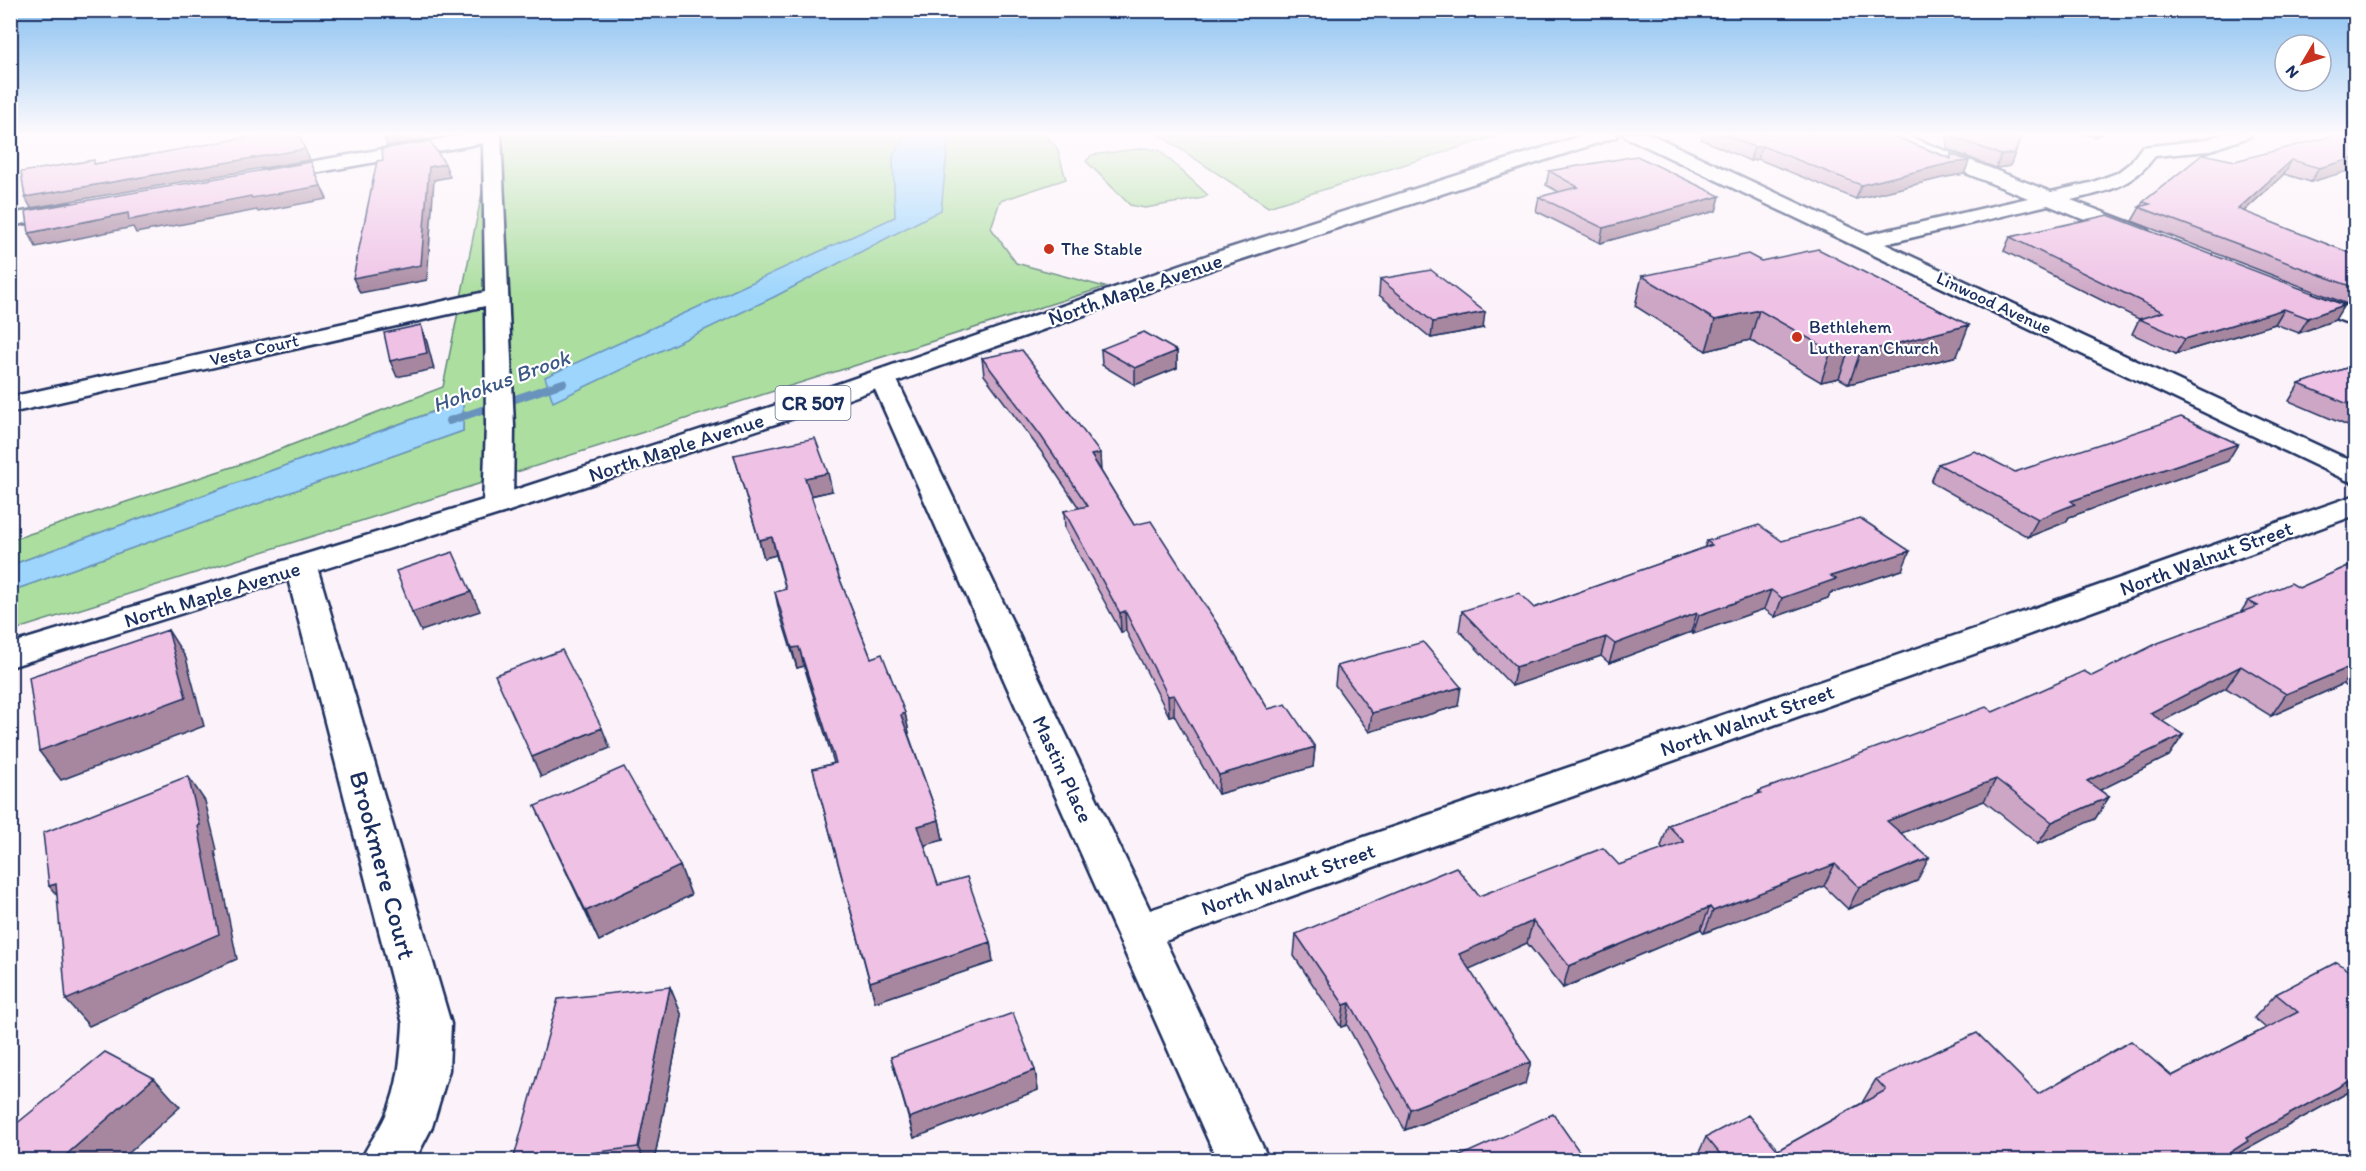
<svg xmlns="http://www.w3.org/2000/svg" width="2366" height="1171" font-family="Itim,sans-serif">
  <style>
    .green { fill: #abde9f; stroke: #63867e; stroke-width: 1.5 }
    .water { fill: #9dd5fc; stroke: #6993bd; stroke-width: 1.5 }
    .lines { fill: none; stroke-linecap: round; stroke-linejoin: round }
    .stream { stroke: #6993bd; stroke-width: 8 }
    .minor-casing { stroke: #1b2f5e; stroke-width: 5 }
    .major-casing { stroke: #1b2f5e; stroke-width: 5 }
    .minor { fill: #fff; fill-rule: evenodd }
    .major { fill: #fff; fill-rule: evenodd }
    .wall { fill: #cda6c5; stroke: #1b2f5e; stroke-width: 1.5 }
    .shaded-wall { fill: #a787a0; stroke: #1b2f5e; stroke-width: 1.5 }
    .building { fill: #eec1e5; stroke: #1b2f5e; stroke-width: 1.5 }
    .poi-dot { fill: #c8321e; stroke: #fff; stroke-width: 2 }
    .labels { text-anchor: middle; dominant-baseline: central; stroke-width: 4.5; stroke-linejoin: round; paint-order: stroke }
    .far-poi-label { font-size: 18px; fill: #1b2f5e; stroke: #fff; text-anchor: start }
    .far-street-label { font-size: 18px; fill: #1b2f5e; stroke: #fff }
    .shield { fill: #fff; stroke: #5f6d8e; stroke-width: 1.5 }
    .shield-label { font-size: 20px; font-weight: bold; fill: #1b2f5e }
    .street-label { font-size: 21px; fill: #1b2f5e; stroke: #fff }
    .water-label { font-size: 22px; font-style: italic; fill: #3c5886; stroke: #fff }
    .near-street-label { font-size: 26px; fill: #1b2f5e; stroke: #fff }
  </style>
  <rect width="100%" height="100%" fill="#fcf3fa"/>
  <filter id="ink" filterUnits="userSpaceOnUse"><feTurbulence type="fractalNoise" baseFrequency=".0167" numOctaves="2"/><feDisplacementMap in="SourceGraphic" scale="12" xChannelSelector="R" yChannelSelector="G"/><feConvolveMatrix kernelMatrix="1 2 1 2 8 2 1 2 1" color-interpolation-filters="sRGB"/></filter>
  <g filter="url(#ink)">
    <path class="green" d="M494,133H1044L1057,148L1066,179L1000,201L991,228L1016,263L1105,287L11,631V591L463,431L462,401L11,565V540L244,463L443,387Z
      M1156,133H1506L1268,207Z
      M1145,148L1159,150L1208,195L1203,198L1145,208L1130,205L1086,161L1092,155Z"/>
    <path class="water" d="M905,133H949L941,210L774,297L553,402L545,377L895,217L893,157Z
      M463,401V431L11,591V565Z"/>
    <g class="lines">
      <path class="stream" d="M449,421L563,383"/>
      <defs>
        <path id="minor" d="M475,133H501L514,426L513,505L509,511L498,514L487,511L483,505L486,426L485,306L10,413V397L485,292L483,143L269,181L262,179L259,175L262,171L269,169Z
          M1623,133H1648L1866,235L2028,198L1876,137L1873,133H1900L2051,192L2090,183L2117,173L2130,163L2142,147L2206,140L2224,133H2252L2249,137L2208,151L2155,156C2132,187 2106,192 2071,200L2147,229L2150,234L2147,239L2139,240L2131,239L2048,205L1885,244L2356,463V483L2346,480L1626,137Z
          M70,204L77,206L80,210L77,214L10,226V214Z
          M2299,290L2356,310V326L2291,302L2287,297L2291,292Z
          M883,370L892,372L896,378L1150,910L1995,622L2356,495V515L2019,638L1165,941L1269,1160H1217L870,378L874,372Z
          M301,557L312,560L317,567L451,1024L449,1070L432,1127L415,1160H361C368,1144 379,1131 386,1115C399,1085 401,1056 403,1024L285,567L290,560Z"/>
        <path id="major" d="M1590,133H1619L1616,137L1230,263L812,412L509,511L10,667V644L487,499L792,400L1214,253Z"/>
      </defs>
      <use href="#minor" class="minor-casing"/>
      <use href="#major" class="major-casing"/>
      <use href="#minor" class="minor"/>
      <use href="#major" class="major"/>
    </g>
    <path class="wall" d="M1703,134H1888L1950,158L1951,154L1969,161L1964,174L1946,177L1856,199L1758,159L1750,161L1701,139Z
      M1947,134H2022L2010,166L1996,168L1947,149Z
      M2082,134H2102L2094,137Z
      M2340,134L2311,182L2284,174L2243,212L2355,255V307L2132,221L2143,202Z
      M1549,171L1720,196L1716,211L1600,243L1536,211L1539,197L1559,192L1546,185Z
      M2010,237L2335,320L2299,333L2275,324L2176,354L2132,334L2139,319L2004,251Z
      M1761,261L1957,356L1849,384L1839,378L1821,382L1750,340L1706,351L1635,306L1642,276Z
      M1380,279L1483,328L1431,338L1379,295Z
      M1101,349L1177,351V368L1135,385L1102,365Z
      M982,358L1101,471L1134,525L1268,709L1315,747L1313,767L1218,794L1174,715L1169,716L1126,631L1121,632L1065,529L1064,511L1079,508L1043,454L984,375Z
      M2355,365V429L2289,401L2299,384Z
      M734,455L832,491L811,496L839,577L871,658L905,713L909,733H908L939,820L943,840L924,845L938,885L990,942L993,962L875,1002L813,769L834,763L804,666L797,668L779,611L775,592L786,590L776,555L764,558Z
      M2228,461L2069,517L2066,522L2028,537L1931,482L1938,464L2015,472Z
      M1707,541H1782L1902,570L1830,593L1828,598L1775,617L1764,609L1693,634L1691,632L1609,663L1601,656L1512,686L1459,630L1462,611L1534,608L1704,548Z
      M2355,563V686L2351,689L2343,684L2271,716L2226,688L2162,721L2183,735L2169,756L2100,790L2109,797L2095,819L2038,844L1984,801L1900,833L1917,881L1848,909L1824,886L1704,933L1701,929L1563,988L1527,943L1469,969L1525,1084L1405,1130L1347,1025L1341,1027L1294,956L1296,934L1479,896L1619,865L1663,850L1661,847L1668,825L1758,794L1759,791L1993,712L2092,676L2241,612L2248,601L2299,588Z
      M1337,666L1458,706L1369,732L1335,685Z
      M535,806L680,866L691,895L599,941Z
      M2355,973V1099H2354L2347,1093L2233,1156L2229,1161H1695L1706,1137L1778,1150L1862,1103L1876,1079L2038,1094L2172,1076L2266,1028L2254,1018L2276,994Z
      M670,987L682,1016L654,1161H513Z
      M891,1057L1035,1070L1038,1090L914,1138Z"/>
    <path class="shaded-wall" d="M418,134H422L425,140L387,146L384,139Z
      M2095,134H2102L2094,137Z
      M1762,146L1758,159L1750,161L1754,147Z
      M305,149L310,160L31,208L25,197Z
      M2015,153L2010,166L1996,168L2001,155Z
      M2355,158V169L2311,182L2319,168Z
      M2292,160L2284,174L2230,224L2238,209Z
      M1969,161L1964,174L1946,177L1856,199L1861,185L1951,163Z
      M445,164L450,177L434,180L427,280L360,293L353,278L429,167Z
      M321,186L327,199L258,212L257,210L136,233L133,227L36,247L29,233L128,213Z
      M1720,196L1716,211L1600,243L1603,228Z
      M2344,305L2335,320L2299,333L2308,318Z
      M2284,309L2275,324L2176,354L2185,339Z
      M1759,310L1750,340L1706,351L1715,320Z
      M1485,312L1483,328L1431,338L1433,322Z
      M421,325L427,342L434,369L397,377L390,361Z
      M1969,325L1957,356L1849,384L1860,353Z
      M1850,347L1839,378L1821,382L1831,351Z
      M1177,351V368L1135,385V368Z
      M2238,444L2228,461L2069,517L2066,522L2028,537L2038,519L2071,501Z
      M1100,453L1101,471L1091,455Z
      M828,473L832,491L809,496L805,478Z
      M772,537L776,555L764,558L759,540Z
      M1910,551L1902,570L1830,593L1828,598L1775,617L1782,598L1831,576Z
      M1771,590L1764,609L1693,634L1699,615Z
      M471,592L480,611L421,631L412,612Z
      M1125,611L1126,631L1121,632L1120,613Z
      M1697,613L1691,632L1609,663L1615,644Z
      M168,630L186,658L204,726L61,780L39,751Z
      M1606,637L1601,656L1512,686L1516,667Z
      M799,647L804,666L797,668L792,648Z
      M2355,665V668L2343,684L2271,716L2286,694Z
      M2241,666L2226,688L2136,735L2150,713Z
      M1461,687L1458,706L1369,732L1372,713Z
      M1174,695V715L1169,716L1168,696Z
      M905,713L909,733L905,734L901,715Z
      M602,728L610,748L541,777L532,757Z
      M2183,735L2169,756L2074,803L2087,781Z
      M1315,747L1313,767L1218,794L1219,775Z
      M188,776L205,801L217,850L215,851L237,959L89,1026L66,1000Z
      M1996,779L1984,801L1876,843L1887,821Z
      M2109,797L2095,819L2038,844L2052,822Z
      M939,820L943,840L922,846L918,826Z
      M1929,858L1917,881L1848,909L1859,887Z
      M1835,864L1824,886L1704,933L1713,911Z
      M680,866L691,895L599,941L586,911Z
      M56,884L71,912L49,886Z
      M1710,907L1701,929L1563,988L1569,966Z
      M1533,921L1527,943L1454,976L1459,954Z
      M990,942L993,962L875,1002L870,982Z
      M670,987L682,1016L654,1161H644L638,1147Z
      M1350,1003L1347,1025L1341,1027L1344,1005Z
      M1531,1062L1525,1084L1405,1130L1410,1109Z
      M1035,1070L1038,1090L914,1138L909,1118Z
      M154,1078L180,1107L120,1161H59Z
      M2355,1078V1084L2347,1093L2233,1156L2229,1161H2217L2246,1138Z
      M2147,1154L2141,1161H2134Z"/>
    <path class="building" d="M265,134H298L305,149L25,197L21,172L94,160V164L160,153Z
      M384,134H418L384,139Z
      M1723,134H1888L1951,159V154L1969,161L1951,163L1861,185L1762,146L1754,147Z
      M1951,134H2022L2015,153L2001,155L1951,136Z
      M2340,134H2348L2355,135V158L2319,168L2292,160L2238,209L2355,255V288L2139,207L2150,204L2143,202L2203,154L2235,161Z
      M430,141L445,164L429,167L421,265L353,278L377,161L383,160L382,149Z
      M1637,156L1720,196L1603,228L1539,197L1578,187L1549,171Z
      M311,162L321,186L252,198L251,196L129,220L128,213L29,233L26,211Z
      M2108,215L2344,305L2308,318L2284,309L2185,339L2139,319L2163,312L2010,237Z
      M1818,249L1969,325L1860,353L1850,347L1831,351L1759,310L1715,320L1642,276L1748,254L1761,261Z
      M1431,270L1485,312L1433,322L1380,279Z
      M421,325L427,353L390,361L384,333Z
      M1144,332L1177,351L1135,368L1101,349Z
      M1022,350L1100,453L1091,455L1134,525L1151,521L1218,625L1268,709L1286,704L1315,747L1219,775L1174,695L1168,696L1125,611L1120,613L1064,511L1088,506L1041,436L982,358Z
      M2355,365V407L2299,384Z
      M2181,417L2238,444L2071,501L2075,504L2038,519L1938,464L1975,451L2015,472Z
      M815,438L828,473L805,478L839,577L871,658L882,654L905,713L901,715L939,820L918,826L938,885L967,877L990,942L870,982L813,769L836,763L799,647L792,648L775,592L786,589L772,537L759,540L734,455Z
      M1860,518L1910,551L1831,576L1836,579L1782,598L1771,590L1699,615L1697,613L1615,644L1606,637L1516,667L1462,611L1519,593L1534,608L1712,545L1707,541L1759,525L1782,541Z
      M453,552L471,592L412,612L396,571Z
      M2355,563V665L2286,694L2241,666L2150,713L2183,735L2087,781L2109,797L2052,822L1996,779L1887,821L1929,858L1859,887L1835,864L1713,911L1710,907L1569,966L1533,921L1459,954L1531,1062L1410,1109L1350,1003L1344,1005L1296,934L1456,867L1479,896L1603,848L1619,865L1684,842L1668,825L1761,793L1759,791L1986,707L1993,712L2084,671L2092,676L2158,643L2258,606L2248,601L2291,583L2299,588Z
      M168,630L186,697L39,751L29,677Z
      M1423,642L1461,687L1372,713L1337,666Z
      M562,650L602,728L532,757L495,675Z
      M624,767L680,866L586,911L535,806Z
      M188,776L200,825L198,826L219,934L66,1000L56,884L49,886L43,833Z
      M2337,962L2354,974L2355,973V1078L2246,1138L2248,1141L2217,1161H2155L2147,1154L2134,1161H1726L1706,1137L1748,1115L1778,1150L1886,1090L1876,1079L1977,1033L2038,1094L2131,1041L2172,1076L2298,1012L2276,994Z
      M670,987L638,1147L527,1161H513L558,999Z
      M1013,1013L1035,1070L909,1118L891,1057Z
      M105,1052L154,1078L59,1161H10V1129Z
      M1553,1114L1586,1161H1449Z"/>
  </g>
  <linearGradient id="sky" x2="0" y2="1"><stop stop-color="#8ac1f0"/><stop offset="0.45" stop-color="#fefafd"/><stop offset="1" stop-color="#fefafd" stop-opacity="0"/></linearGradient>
  <rect width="2366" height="297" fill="url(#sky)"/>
  <g class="poi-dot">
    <circle cx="1049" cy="249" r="6"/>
    <circle cx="1797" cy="337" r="6"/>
  </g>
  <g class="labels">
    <g class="far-poi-label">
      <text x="1061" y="249">The Stable</text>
      <text x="1809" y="327">Bethlehem<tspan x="1809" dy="21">Lutheran Church</tspan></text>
    </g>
    <g class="far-street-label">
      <text transform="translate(1994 303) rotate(25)">Linwood Avenue</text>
      <text transform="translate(254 350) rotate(-13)">Vesta Court</text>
    </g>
    <rect class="shield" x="775.5" y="386" width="75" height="34" rx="4.5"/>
    <g class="shield-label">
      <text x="813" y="403">CR 507</text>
    </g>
    <g class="street-label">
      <text transform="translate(1135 289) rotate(-19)">North Maple Avenue</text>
      <text transform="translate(676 447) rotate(-18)">North Maple Avenue</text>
      <text transform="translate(2206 558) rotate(-20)">North Walnut Street</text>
      <text transform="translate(212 594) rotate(-17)">North Maple Avenue</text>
      <text transform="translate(1747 720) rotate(-19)">North Walnut Street</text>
      <text transform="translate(1063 769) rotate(65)">Mastin Place</text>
      <text transform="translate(1288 879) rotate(-19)">North Walnut Street</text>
    </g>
    <g class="water-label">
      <text transform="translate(501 381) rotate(-20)">Hohokus Brook</text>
    </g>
    <g class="near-street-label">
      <text transform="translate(383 865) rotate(75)">Brookmere Court</text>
    </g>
  </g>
  <rect width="2366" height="1171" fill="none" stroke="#fff" stroke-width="36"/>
  <rect x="18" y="18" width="2330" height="1135" fill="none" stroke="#1b2f5e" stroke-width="2" filter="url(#ink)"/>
  <g transform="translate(2303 63) rotate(231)"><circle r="28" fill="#ffffff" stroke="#a4acbf" stroke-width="1.5"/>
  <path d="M0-4.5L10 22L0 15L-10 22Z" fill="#c8321e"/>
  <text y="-9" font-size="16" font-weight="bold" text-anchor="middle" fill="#1b2f5e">N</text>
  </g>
</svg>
